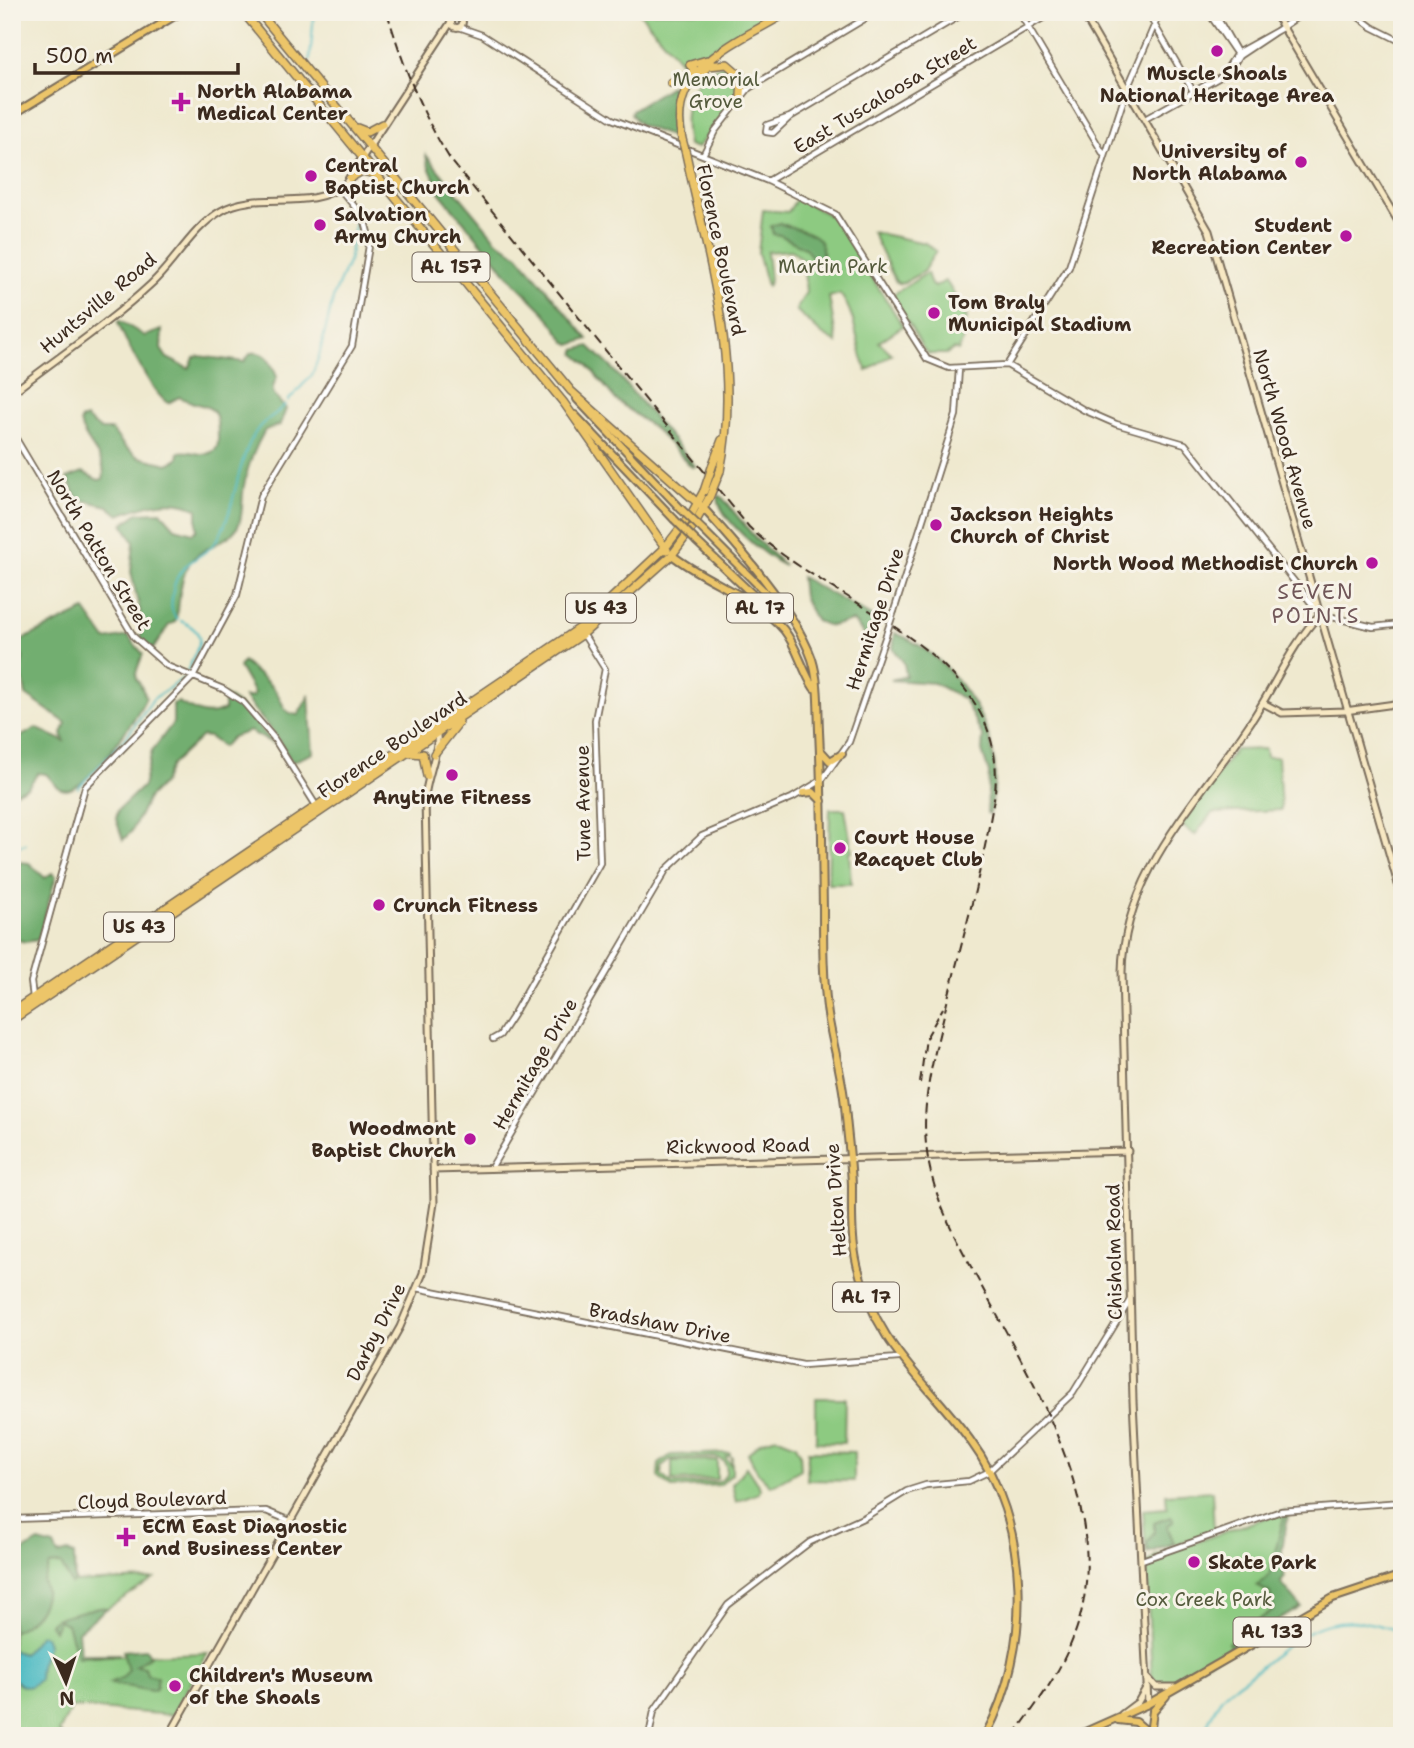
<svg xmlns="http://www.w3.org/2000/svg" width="1414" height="1748" font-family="'Shantell Sans',sans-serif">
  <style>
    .green { fill: #8dca81; stroke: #647a50; stroke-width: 2; fill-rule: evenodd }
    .forest { fill: #72ae6f; stroke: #566c46; stroke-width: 2 }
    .water { fill: #4bbac2; stroke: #437270; stroke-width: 2 }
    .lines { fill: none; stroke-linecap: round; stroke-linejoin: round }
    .stream { stroke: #4bbac2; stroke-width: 2 }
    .tertiary-casing { stroke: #7a6d5c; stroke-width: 8 }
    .secondary-casing { stroke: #7a6d5c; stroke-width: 9 }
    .primary-casing { stroke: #7a6d5c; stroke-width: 10 }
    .trunk-casing { stroke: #7a6d5c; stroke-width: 10 }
    .tertiary { stroke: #fff; stroke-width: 4.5 }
    .secondary { stroke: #f7e8c3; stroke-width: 5 }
    .primary { stroke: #ecc569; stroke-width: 6 }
    .trunk { stroke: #ecc569; stroke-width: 7 }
    .rail { stroke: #3b2a1e; stroke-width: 2; stroke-dasharray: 10 5; stroke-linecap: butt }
    .tertiary-bridge-casing { stroke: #7a6d5c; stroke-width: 8; stroke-linecap: butt }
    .primary-bridge-casing { stroke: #7a6d5c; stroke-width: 10; stroke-linecap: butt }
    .trunk-bridge-casing { stroke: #7a6d5c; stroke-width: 10; stroke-linecap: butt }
    .tertiary-bridge { stroke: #fff; stroke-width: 4.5 }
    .primary-bridge { stroke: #ecc569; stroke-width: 6 }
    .trunk-bridge { stroke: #ecc569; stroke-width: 7 }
    .poi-dot { fill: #b5179e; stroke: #f7f3e8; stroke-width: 2.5 }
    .labels { text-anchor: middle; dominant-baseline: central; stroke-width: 6; stroke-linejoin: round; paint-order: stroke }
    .shield { fill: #f7f3e8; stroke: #73665b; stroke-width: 2 }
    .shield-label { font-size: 18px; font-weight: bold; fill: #3b2a1e }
    .poi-label { font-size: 19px; font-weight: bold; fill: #3b2a1e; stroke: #f7f3e8; text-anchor: start }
    .park-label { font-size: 19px; fill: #545a3c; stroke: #f7f3e8 }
    .street-label { font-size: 19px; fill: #3b2a1e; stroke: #f7f3e8 }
    .neighbourhood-label { font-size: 21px; letter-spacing: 2px; fill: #715759; stroke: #f7f3e8 }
  </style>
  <rect width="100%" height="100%" fill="#f7f3e8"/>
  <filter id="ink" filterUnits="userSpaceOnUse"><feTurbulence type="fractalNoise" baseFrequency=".0143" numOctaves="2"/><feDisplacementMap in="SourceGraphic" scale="14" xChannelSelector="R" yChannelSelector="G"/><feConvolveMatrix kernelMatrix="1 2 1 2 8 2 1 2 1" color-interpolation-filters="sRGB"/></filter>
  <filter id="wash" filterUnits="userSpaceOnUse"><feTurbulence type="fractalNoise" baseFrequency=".00686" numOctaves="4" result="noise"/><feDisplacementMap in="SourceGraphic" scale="28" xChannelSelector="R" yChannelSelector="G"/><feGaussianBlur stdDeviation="1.57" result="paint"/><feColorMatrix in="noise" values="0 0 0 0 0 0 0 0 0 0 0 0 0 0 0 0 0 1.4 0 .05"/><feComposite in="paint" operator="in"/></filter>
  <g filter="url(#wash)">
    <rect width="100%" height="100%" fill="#efe9cf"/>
    <path class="green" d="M639,12H776L683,65Z
      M722,65L740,77L738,96L697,148L688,145C681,112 688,77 722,65Z
      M797,198L833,217L903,326L879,342L892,354L867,371C855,345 858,317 840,294L829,297L837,343L822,334L796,310L806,292L803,260L791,250L767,252L770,281L767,286L758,253L763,210L788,212Z
      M872,232L925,243L936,251L923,272L901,284L896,282Z
      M927,273L931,285L935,287L945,281L948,284L966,315L967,320L958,325L963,340L958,351L954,349L946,354H929L924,350L892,295Z
      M1265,749L1266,757H1278L1281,810L1212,813L1195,835L1181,825L1235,750Z
      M830,809H845L852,851L849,852L851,884H828Z
      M816,1398H845L844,1443L816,1442Z
      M776,1437L796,1445L800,1453L801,1469L771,1486L758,1473L748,1453L761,1442Z
      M808,1451L854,1452V1481L807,1480Z
      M730,1453V1456L725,1457L731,1465L732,1456V1474L720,1485L672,1488L658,1477L659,1464L671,1455ZM716,1457C729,1461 730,1474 719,1482L672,1484L661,1475L662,1466L671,1459Z
      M717,1460V1479L672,1481V1461Z
      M746,1467L760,1488L759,1493L736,1502L732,1484Z
      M1212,1491L1214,1532L1146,1553L1143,1510L1167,1508L1166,1494Z
      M1285,1511L1275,1577L1298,1609L1165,1686L1152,1679L1146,1564L1155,1556Z
      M74,1555L75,1582L154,1579L76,1628L77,1657L208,1653L172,1715L72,1707L59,1732L63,1736H12V1558Z"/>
    <path class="forest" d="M671,86L674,89L670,103L674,108L675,138L640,125L631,114L632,110Z
      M426,155L496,240L518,255L588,339L571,345L566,342L545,313L515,283L439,192C437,178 427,170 426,155Z
      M779,223C808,234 830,231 820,268L805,248L780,235L773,234L771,226Z
      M120,321L145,336L162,330L161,349L167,358L189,369L194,358L199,356L244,362L251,353C267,351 271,363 277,377C268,394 275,396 286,409L280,425L265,430C257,444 248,464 245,481C241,495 244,510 239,524C230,544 201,545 189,564C178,583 181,603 175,622L169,625L153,649L140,640L143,624L131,572L134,542L123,524L138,513L161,512L175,528L193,533L197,530V509C173,495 142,506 119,515L108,506L78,499L67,478L83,472L98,480L103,479C109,458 81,441 80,420L86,418L101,430H112L124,446L138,457L168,464L178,459L179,452C191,449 200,458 212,452C218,449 218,445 218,438C218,399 210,412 179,397L168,403C154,396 124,339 118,322Z
      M589,346L612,368L695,466L692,467L656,430L616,400L587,364L575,354V350Z
      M718,496H721L756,539L785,566C766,557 718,519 718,496Z
      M801,577L876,619L878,627L867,638L853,621L830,626L816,621L803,597Z
      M85,610L106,640L128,636L143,654C132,682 135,671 146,697C138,717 87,790 66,790C56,790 53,780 46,774L38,773L28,787L12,794V736L18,738L36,728L64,741L62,734L66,723L26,695L24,683L18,677L23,658L15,643Z
      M895,633C944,652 987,708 994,760C997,778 993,797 990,814L987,813L989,773L982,751L983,737L964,699L934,683L891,680L906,676L904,663L893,648Z
      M243,662C253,671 270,682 277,693C284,704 282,713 298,715L309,696L313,753L292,762L276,736L244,697H252L254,693L239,667Z
      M224,695L242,707L274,744L250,731L232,737L223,747L209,737L202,736L171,765L163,783L148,798L132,831L123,840L116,819L118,810L143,786L152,751L173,723V704L178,702C193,710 206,719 224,710Z
      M19,862L29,863L45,878L52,873L56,876L38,940L25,942L12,938V868Z
      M1285,1512L1288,1516C1285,1535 1277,1559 1285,1577L1281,1582L1301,1607L1231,1647L1228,1643L1233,1638L1274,1609L1270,1593L1257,1586L1269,1576Z
      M1171,1517L1174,1521L1167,1526L1174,1543L1150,1552L1146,1545L1154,1532V1523Z
      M39,1542L54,1546L58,1555L68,1552L74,1555V1582L71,1584L61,1564L49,1565L43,1581C52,1602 31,1624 12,1632V1557Z
      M98,1607L107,1608L78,1631L80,1654H120L77,1657L67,1624L59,1620L54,1630L50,1624C59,1613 83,1613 98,1607Z
      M146,1649L150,1656L136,1666L145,1667L147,1674L158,1677L156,1689L151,1691L109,1683L122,1678L128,1671L123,1651Z"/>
    <path class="water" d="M40,1635L45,1636L48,1644L40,1666L39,1680L29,1687L20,1685L12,1677V1650L23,1654Z"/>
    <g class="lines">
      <path class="stream" d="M310,60L314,12
        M288,401L312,375L319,356L334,295L349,260L356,219
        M177,619C171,612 171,607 172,599C175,556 205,562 219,537C237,504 236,461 257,430C264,419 277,415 285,405
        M181,621C212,635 196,648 187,672
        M78,788L125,739L153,699L184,678
        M12,848L26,844
        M1200,1736C1211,1723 1213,1705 1225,1694C1237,1682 1252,1675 1264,1664C1309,1624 1343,1608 1402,1633"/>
    </g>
  </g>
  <g filter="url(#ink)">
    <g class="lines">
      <defs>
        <path id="tertiary" d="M1019,12L1104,155
          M1147,12L1193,91
          M1208,12L1236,53
          M1214,12L1237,52
          M1352,12L1372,27L1402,42
          M459,27L482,35L612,119L768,181L835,214L927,359L949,368L1007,365
          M1225,72L1237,53L1282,28
          M790,117L767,125L766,132L773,133L790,117L966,12
          M1145,119L1229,72L1239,56L1305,12
          M703,155L715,131L749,88L876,12
          M768,181L1053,12
          M1007,365L1084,410L1116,424L1185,444L1320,614L1373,627L1402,624
          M1007,365L1069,267L1127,89L1160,12
          M12,432L134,637L167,666L223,689L243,702L273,737L317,807
          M894,611L956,415L959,368
          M33,997L31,982L85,787L193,677L237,595L261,496L352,346L370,240L364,218L339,188
          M493,1039L500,1035L513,1015L600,863L595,720L605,669L582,632
          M491,1168L666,870L702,836L792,798L822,780L849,742L886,635
          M417,1288L803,1365L899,1358
          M12,1519L266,1511L290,1521
          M1142,1560L1281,1511L1402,1502
          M649,1736L654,1711L728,1605L810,1542L865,1517L907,1491L926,1485L969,1481L988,1472L1073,1393L1130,1300"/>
        <path id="secondary" d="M1082,12L1209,231L1402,898
          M1274,12L1402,228
          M451.5 22a5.5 5.5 0 1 1 11 0a5.5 5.5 0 1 1-11 0Z
          M12,393C58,357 108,324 151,284C175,262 193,227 221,211C258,189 309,213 345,184L451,22
          M1263,703L1282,713L1345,711L1402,703
          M433,1170L1128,1151
          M1148,1678L1156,1687H1175
          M1148,1704L1133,1401L1122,972C1123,875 1197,802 1248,726C1273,690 1290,646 1320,614
          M1122,1714L1138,1702L1146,1688
          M169,1736L400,1327L423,1273L434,1203L425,799C425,781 442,745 436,731"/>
        <path id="primary" d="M12,115L181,12
          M577,399L681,509
          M575,415L674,519
          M704,509C738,546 796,613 812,659C819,681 818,707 819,731C822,790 822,850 823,909C823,944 823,981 828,1015C833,1046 842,1075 845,1106C847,1132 851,1159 852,1185C852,1212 851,1238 857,1264C875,1346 925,1378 970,1440C1031,1522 1033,1648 985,1736
          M704,531L765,592
          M697,542L769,610
          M672,555C707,583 754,595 784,630C798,648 802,670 814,688
          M821,751L830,761L842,754
          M803,793L813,792L822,801
          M1118,1720L1136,1722L1150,1734
          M1150,1734L1153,1711L1166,1696
          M1076,1736L1148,1704L1333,1598L1402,1575"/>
        <path id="trunk" d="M243,12L564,403L667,550
          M259,12L571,391L701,506
          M696,71L690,65L707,60
          M694,81L708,66L727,64L742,77L741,96
          M671,83L696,71
          M357,128L367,132L382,124
          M682,139C665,68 738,42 788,12
          M686,154C708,257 742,365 720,471
          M350,178L362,171L375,174
          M713,464L722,440
          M411,753L423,754L427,776
          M434,754L459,722
          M12,1012L580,628L665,548L692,513L704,491
          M12,1020L583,634L672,555L692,528L709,498"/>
      </defs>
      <use href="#tertiary" class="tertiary-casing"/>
      <use href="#secondary" class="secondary-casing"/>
      <use href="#primary" class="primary-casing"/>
      <use href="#trunk" class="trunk-casing"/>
      <use href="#tertiary" class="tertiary"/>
      <use href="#secondary" class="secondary"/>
      <use href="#primary" class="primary"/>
      <use href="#trunk" class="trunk"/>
      <path class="rail" d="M387,12C403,64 420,112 450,159L749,527C832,607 1009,651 995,792C984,862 965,930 948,998C937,1046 921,1095 926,1144C931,1194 953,1233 976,1276C1028,1375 1111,1502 1080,1617C1068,1662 1041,1699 1013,1736
        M920,1083L926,1038L943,1008"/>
      <defs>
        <path id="tertiary-bridge" d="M886,635L894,611"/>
        <path id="primary-bridge" d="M681,509L704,531
          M674,519L697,542"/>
        <path id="trunk-bridge" d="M682,139L686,154
          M704,491L713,464
          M709,498L720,471"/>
      </defs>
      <use href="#tertiary-bridge" class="tertiary-bridge-casing"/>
      <use href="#primary-bridge" class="primary-bridge-casing"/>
      <use href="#trunk-bridge" class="trunk-bridge-casing"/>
      <use href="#tertiary-bridge" class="tertiary-bridge"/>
      <use href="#primary-bridge" class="primary-bridge"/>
      <use href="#trunk-bridge" class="trunk-bridge"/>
    </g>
  </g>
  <g class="poi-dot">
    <circle cx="1217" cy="51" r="7"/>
    <path d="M177.5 91.5h7v7h7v7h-7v7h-7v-7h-7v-7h7z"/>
    <circle cx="1301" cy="162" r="7"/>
    <circle cx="311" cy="176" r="7"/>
    <circle cx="320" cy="225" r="7"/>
    <circle cx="1346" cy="236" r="7"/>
    <circle cx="934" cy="313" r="7"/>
    <circle cx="936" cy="525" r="7"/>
    <circle cx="1372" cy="563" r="7"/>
    <circle cx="452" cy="775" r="7"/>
    <circle cx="840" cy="848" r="7"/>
    <circle cx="379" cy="905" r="7"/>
    <circle cx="470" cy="1139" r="7"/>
    <path d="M122.5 1526.5h7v7h7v7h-7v7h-7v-7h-7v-7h7z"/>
    <circle cx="1194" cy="1562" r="7"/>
    <circle cx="175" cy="1686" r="7"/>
  </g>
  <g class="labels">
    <g class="shield">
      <rect x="412.5" y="252.5" width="77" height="29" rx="5"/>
      <rect x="566" y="593.5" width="70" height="29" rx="5"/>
      <rect x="727" y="593.5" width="66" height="29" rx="5"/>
      <rect x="104" y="912.5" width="70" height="29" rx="5"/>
      <rect x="833" y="1282.5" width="66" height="29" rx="5"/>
      <rect x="1233.5" y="1617.5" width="77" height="29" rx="5"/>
    </g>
    <g class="shield-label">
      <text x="451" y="267">AL 157</text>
      <text x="601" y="608">US 43</text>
      <text x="760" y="608">AL 17</text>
      <text x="139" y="927">US 43</text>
      <text x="866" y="1297">AL 17</text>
      <text x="1272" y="1632">AL 133</text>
    </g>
    <g class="poi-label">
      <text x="1217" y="73" text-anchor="middle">Muscle Shoals<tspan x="1217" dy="22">National Heritage Area</tspan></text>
      <text x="197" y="91">North Alabama<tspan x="197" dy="22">Medical Center</tspan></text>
      <text x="1287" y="151" text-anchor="end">University of<tspan x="1287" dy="22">North Alabama</tspan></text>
      <text x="325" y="165">Central<tspan x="325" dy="22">Baptist Church</tspan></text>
      <text x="334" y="214">Salvation<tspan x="334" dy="22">Army Church</tspan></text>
      <text x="1332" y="225" text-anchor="end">Student<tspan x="1332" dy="22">Recreation Center</tspan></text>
      <text x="948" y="302">Tom Braly<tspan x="948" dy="22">Municipal Stadium</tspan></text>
      <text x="950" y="514">Jackson Heights<tspan x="950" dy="22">Church of Christ</tspan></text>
      <text x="1358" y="563" text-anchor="end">North Wood Methodist Church</text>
      <text x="452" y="797" text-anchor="middle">Anytime Fitness</text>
      <text x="854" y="837">Court House<tspan x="854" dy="22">Racquet Club</tspan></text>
      <text x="393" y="905">Crunch Fitness</text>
      <text x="456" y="1128" text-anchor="end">Woodmont<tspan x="456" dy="22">Baptist Church</tspan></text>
      <text x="142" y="1526">ECM East Diagnostic<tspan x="142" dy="22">and Business Center</tspan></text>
      <text x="1208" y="1562">Skate Park</text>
      <text x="189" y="1675">Children's Museum<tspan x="189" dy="22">of the Shoals</tspan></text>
    </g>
    <g class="park-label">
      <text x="716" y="79">Memorial<tspan x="716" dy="22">Grove</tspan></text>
      <text x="833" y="266">Martin Park</text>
      <text x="1204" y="1599">Cox Creek Park</text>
    </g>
    <g class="street-label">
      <text transform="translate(885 95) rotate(-31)">East Tuscaloosa Street</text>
      <text transform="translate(721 250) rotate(78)">Florence Boulevard</text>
      <text transform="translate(98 303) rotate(-40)">Huntsville Road</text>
      <text transform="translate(1285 439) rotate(74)">North Wood Avenue</text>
      <text transform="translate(99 550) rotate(59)">North Patton Street</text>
      <text transform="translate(875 619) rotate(-72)">Hermitage Drive</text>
      <text transform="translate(392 745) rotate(-34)">Florence Boulevard</text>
      <text transform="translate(583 803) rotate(-91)">Tune Avenue</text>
      <text transform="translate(535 1064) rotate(-60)">Hermitage Drive</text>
      <text transform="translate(738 1146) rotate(-1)">Rickwood Road</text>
      <text transform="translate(836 1200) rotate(-94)">Helton Drive</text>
      <text transform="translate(1114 1252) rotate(-91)">Chisholm Road</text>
      <text transform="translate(660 1323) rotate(11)">Bradshaw Drive</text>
      <text transform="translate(376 1332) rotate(-63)">Darby Drive</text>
      <text transform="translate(152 1500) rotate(-2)">Cloyd Boulevard</text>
    </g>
    <g class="neighbourhood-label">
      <text x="1316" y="592">SEVEN<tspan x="1316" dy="24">POINTS</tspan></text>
    </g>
  </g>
  <rect width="1414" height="1748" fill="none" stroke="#f7f3e8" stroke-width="42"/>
  <g transform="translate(66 1682) rotate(177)" stroke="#f7f3e8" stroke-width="5" paint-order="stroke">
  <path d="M0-5L12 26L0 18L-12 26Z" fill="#3b2a1e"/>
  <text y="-10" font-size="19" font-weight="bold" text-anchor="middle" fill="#3b2a1e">N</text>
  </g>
  <path d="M35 63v10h203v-10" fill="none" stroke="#3b2a1e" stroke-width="3.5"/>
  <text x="46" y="63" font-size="21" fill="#3b2a1e" stroke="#f7f3e8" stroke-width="5" paint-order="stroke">500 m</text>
</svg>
